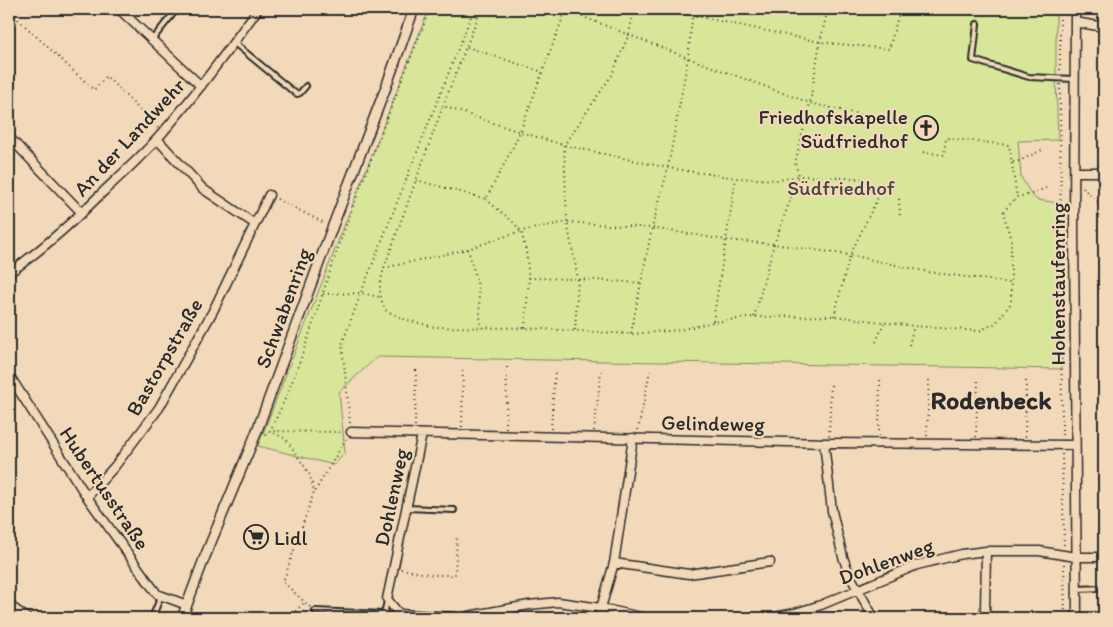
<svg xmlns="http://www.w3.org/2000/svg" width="1113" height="627" font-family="Itim,sans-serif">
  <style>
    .green { fill: #d7e699; stroke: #818862 }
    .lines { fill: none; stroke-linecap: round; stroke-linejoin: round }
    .service-casing { stroke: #2b2b2b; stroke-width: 8 }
    .minor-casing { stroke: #2b2b2b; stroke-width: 11 }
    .tertiary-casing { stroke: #2b2b2b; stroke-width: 12 }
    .path { stroke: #2b2b2b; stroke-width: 2; stroke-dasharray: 1 4; stroke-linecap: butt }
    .service { stroke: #f1d9b9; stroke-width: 4 }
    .minor { stroke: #f1d9b9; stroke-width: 8 }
    .tertiary { stroke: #f1d9b9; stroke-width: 9 }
    .labels { text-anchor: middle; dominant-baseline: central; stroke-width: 4.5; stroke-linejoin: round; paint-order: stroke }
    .poi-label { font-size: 21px; fill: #2b2b2b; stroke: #f1d9b9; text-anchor: end }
    .street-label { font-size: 21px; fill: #2b2b2b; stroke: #f1d9b9 }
    .park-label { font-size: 21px; fill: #45473c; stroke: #f1d9b9 }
    .district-label { font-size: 26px; font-weight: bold; fill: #2b2b2b; stroke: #f1d9b9 }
  </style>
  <rect width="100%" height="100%" fill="#f1d9b9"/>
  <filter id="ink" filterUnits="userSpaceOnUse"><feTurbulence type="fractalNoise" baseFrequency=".02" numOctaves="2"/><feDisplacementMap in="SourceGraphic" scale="10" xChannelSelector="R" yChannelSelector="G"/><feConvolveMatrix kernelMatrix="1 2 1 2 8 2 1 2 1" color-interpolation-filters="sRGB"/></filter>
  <g filter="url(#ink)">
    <path class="green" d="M429,9H1056V79L1058,140L1018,141L1021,177L1031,194L1037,200L1059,203L1061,369L377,357L339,392L345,453L334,465L258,446Z"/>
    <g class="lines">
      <defs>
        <path id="service" d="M977,24L973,60L1029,77L1074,79
          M152,40L177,9
          M233,42L295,93L297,94L300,93L306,86
          M407,508L454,510
          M1077,589L1104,588
          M315,611L384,614L387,601
          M184,613L196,618
          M152,618L161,596"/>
        <path id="minor" d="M119,9L201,86
          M1075,9L1074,229L1077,618
          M1075,22L1104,27
          M9,137L82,213
          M157,139L203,189L255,224
          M1075,172H1104
          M9,273C43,249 74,221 104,191C122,174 141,157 158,138C194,97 226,53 258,9
          M9,375L87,497L157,594L187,605
          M351,432L829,443L1075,445
          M422,434L387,599L399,614L455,617
          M824,443L832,511L843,557L849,574L874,618
          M87,497L115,466L159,408L213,311L269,195
          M614,563L689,574L770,562
          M9,605L27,618
          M985,612L986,551
          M468,616L529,605L558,602L601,608L645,618
          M599,618L601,608L614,563L633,438
          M770,618L795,613L821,605L917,565L962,554L986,551H1039L1076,557H1104"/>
        <path id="tertiary" d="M182,618L204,559L255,436L332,228L386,87L414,9"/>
      </defs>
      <use href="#service" class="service-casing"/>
      <use href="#minor" class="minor-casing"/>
      <use href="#tertiary" class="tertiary-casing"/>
      <path class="path" d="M11,9L9,11L94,90L106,76L158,128
        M563,9L688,58L810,103L875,118
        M1060,9V71
        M676,12L820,42L889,49L900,9
        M978,19L981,9
        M467,47L543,72
        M1060,84L1062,436
        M443,106L481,9
        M923,152L944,155L946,138L1009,145L1017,197
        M1013,162L1019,161L1042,150
        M867,179L799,176L778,180L736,178L668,168L564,145L520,132L443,106L384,268C379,286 378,292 385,310L404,319L434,327L525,328L631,334L680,330L713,322L754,317L834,316L914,326L979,331L996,323L1011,303V240L1003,212L1017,197L1031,194L1046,188
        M416,180L486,199L511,151L520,132L566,9
        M1083,187L1086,191L1104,208
        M277,199L326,224
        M486,199L513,222L521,231L526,251L529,278
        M899,199L900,216
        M468,249L478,286L481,328
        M384,268L468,249L521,231L567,222L652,228L726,240L774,244L850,255L928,272L1012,283
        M323,294L361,293L380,297
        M834,316L850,255L880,193
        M754,317L774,244L799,176L795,163L810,103L820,42L828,9
        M713,321L736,178
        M525,328L529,278L578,279L642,283
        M575,330L578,279L567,222L564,145L612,75L629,34L634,9
        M631,333L652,228L668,168L688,58L693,9
        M876,342L884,323
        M909,345L914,326
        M350,423L342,344L361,293L474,9
        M415,426L416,368
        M462,427L463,367
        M506,428L507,367
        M551,429L555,369
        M638,430L650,371
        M594,431L601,371
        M265,435L270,431L343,432
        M829,436L831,383
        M879,436L880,380
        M927,436L929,379
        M976,437L978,380
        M1025,437L1026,381
        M1062,454L1064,546
        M315,491L346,439
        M1064,564L1065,618
        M401,569L433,575H455L457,535
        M310,607L283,582L314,492L310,475L286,439L270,431C301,370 318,304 341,239C369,162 400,85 430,9
        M288,618L305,602"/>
      <use href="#service" class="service"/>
      <use href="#minor" class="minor"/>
      <use href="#tertiary" class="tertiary"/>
    </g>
  </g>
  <defs>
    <symbol id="church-ring" viewBox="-11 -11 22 22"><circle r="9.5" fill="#f1d9b9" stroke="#2b2b2b" stroke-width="1.5"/><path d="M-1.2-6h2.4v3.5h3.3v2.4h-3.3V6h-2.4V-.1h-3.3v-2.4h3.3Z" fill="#2b2b2b"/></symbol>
    <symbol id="supermarket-ring" viewBox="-11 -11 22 22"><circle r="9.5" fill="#f1d9b9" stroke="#2b2b2b" stroke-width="1.5"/><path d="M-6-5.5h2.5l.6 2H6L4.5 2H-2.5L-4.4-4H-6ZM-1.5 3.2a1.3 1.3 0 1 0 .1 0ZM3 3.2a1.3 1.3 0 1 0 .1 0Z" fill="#2b2b2b"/></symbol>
  </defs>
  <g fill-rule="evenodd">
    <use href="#church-ring" x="912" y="114" width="28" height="28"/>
    <use href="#supermarket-ring" x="242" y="523" width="28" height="28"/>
  </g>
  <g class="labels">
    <g class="poi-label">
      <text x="908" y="116">Friedhofskapelle<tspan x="908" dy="24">Südfriedhof</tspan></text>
      <text x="274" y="537" text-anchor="start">Lidl</text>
    </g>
    <g class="street-label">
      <text transform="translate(129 137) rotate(-47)">An der Landwehr</text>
      <text transform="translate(1057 284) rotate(-90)">Hohenstaufenring</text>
      <text transform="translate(283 308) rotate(-70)">Schwabenring</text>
      <text transform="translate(164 357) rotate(-60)">Bastorpstraße</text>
      <text transform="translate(713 423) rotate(1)">Gelindeweg</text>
      <text transform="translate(105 488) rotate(56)">Hubertusstraße</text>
      <text transform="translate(391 497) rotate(-78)">Dohlenweg</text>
      <text transform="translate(886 561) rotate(-20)">Dohlenweg</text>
    </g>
    <g class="park-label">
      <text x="841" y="187">Südfriedhof</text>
    </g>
    <g class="district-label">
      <text x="991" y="400">Rodenbeck</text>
    </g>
  </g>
  <rect width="1113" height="627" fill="none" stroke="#f1d9b9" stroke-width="30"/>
  <rect x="15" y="15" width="1083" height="597" fill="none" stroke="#2b2b2b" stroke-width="2" filter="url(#ink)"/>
</svg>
